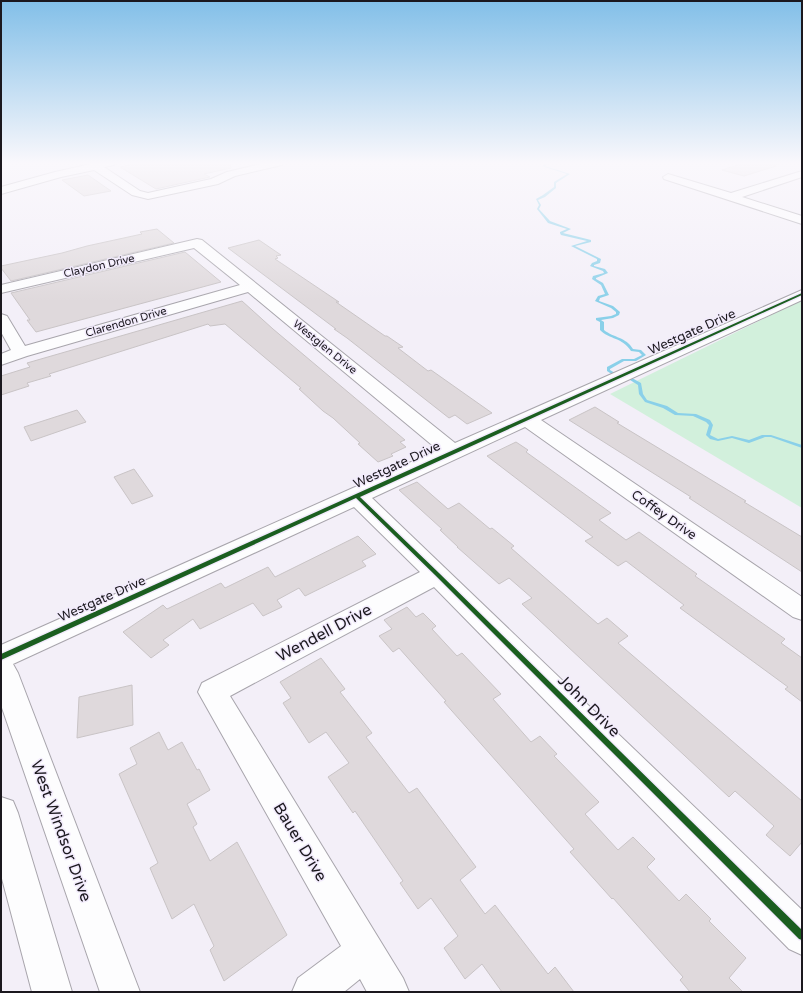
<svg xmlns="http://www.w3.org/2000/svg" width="803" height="993" font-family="'Varela Round',sans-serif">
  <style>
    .green { fill: #d2f0dc }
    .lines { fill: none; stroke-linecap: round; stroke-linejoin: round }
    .stream { fill: #8ad0e9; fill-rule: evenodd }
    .building { fill: #dfd9dc; stroke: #c9c4c6 }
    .minor-casing { stroke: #a8a5ac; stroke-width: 2 }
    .minor { fill: #fdfdfe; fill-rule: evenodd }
    .cycleway-casing { stroke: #f2ebfc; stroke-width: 3 }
    .cycleway { fill: #1b5e20; fill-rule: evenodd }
    .labels { text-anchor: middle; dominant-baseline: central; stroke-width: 3; stroke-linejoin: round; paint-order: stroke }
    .far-street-label { font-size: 11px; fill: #1b181e; stroke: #f2ebfc }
    .street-label { font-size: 13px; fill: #1b181e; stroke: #f2ebfc }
    .near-street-label { font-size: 16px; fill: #1b181e; stroke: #f2ebfc }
  </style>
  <rect width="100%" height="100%" fill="#f3eff8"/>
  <path class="green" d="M802,300V508L610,394Z"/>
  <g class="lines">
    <path class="stream" d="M548,163H551L545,166L570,174L556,183V188L545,197L538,200L541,205L539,209L550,221L571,229L563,233L591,240V242L575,246L601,259L600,263L594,265V266L605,269L608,273L596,278V279L603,283L609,295L600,298L599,301L613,306L620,312L619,315L613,318L601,320L604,322V330C614,338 626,337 633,349L641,350L646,355L636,361H624L610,369V370L615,373V375H613L607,371V367L622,359H634L642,355L639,352L631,351C622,337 610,340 600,330V322L596,320V318L611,316L616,314V312L611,308L595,301L598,296L605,294L601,285L592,279L593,276L604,273L603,271L590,266L592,263L597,261V259L571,246L587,241L561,235L560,233V232L567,229L548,223L537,209L539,205L536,199L543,195L554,187V182L567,174L542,166Z
      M630,378H632L641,383L643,394L647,400L667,406L678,413L696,414L710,420L713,425L710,435L718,439L732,436L749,440L762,435H771L802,445V448L771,437H765L749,443L732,438L718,441L710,439L706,435L709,425L706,422L693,416L675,415L663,408L645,402L639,394L638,385L630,380Z"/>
  </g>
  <path class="building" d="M140,163H230L231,168L204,174L210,177L156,189L120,167Z
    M744,163H776V166L744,176L722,170Z
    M88,175L111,191L84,196L62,180Z
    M157,229L174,243L11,281L1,268V266L62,253L87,246L142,234L140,232Z
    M259,240L281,255L276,256L278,258L275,259L339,302H336L385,336H387L403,347L398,348L428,371L431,370L492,413L467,424L455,415L449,418L347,338L334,329H336L228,248Z
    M185,252L221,282L36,332L27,320H30L11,293Z
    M242,301L273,329L405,440L400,442L406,447L391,454L393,456L378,462L358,444L360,443L333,418L323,411L299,389L301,388L225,324L210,326L208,324L49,374L51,376L27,383L29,386L1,395V376L30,367L27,363Z
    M595,407L619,422L617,423L746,501L744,502L802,537V572L689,498L691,497L569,420Z
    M77,410L86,422L31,441L24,427Z
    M516,442L528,450L526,452L611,513L599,520L626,540L639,532L697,574L695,576L785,639L781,643L802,658V702L785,689L788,687L680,608L684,605L626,561L618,566L585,541L593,537L487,456Z
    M134,469L153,496L132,504L114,477Z
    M417,482L448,509L459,503L490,529L492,528L514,546L511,548L598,624L607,618L628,636L618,643L802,801V842L790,856L766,835L774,826L735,791L729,797L522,604L532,598L509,578L499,584L457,547H458L440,530L442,529L399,490Z
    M358,536L376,554L362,561L366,566L305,596L299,588L277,600L282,607L263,616L253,603L200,629L193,619L163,640L169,645L151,658L123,632L163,605L167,609L221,583L225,588L268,567L275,577Z
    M407,607L416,617L423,613L436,626L432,629L457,656L462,653L501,694L493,699L531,742L540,736L557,754L554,756L599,802L585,814L618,850L633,837L655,859L647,867L679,901L686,894L711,919L709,921L746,958L729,978L743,992H690L680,980L683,977L613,898L612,899L570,852L574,849L444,702L446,701L399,648L393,652L379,636L392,629L384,620Z
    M321,658L345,689L340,692L372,733L366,737L409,793L417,788L476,867L460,880L485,914L495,905L548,974L555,967L574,992H502L482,964L465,979L444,948L458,936L431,898L418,909L400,883L403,881L355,811L353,813L328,777L349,763L326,732L309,743L283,703L291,698L280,682Z
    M132,685L133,725L77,738L79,697Z
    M159,732L168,750L182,742L197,770L199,769L210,790L187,804L197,824L193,827L210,861L237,842L287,935L224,981L210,950L214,946L194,904L172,919L150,868L158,863L119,774L137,764L130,748Z"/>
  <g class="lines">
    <defs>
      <path id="minor" d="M95,163H115L114,165L104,167L140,191L148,193L211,179L227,172L265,163H283L282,165L235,176L218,184L148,199L132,195L94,170L61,177L1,194V187L55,172Z
        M802,171V177L742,197L802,216V224L664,179L663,177L668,174L731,193Z
        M197,239L202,240L455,443L802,290V300L541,420L802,597V620L793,617L525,427L372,498L802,910V955L789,949L434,587L230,696L403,978L409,992H367L360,979L344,992H292L298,978L341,946L198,692L202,683L420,572L354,507L13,664L18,673L140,992H100L1,705V645L438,450L248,292L27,356L1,365V354L11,350L1,332V314L7,316L25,346L240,285L194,248L1,293V285Z
        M1,797L13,801L18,813L72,992H32L1,875Z"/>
    </defs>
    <use href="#minor" class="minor-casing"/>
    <use href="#minor" class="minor"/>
    <defs>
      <path id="cycleway" d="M802,293V295L360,497L439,573L802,930V940L799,939L435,575L356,498L1,660V654Z"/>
    </defs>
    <use href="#cycleway" class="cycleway-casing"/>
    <use href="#cycleway" class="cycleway"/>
  </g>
  <linearGradient id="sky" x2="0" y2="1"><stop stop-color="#82bfe8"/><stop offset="0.54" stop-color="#faf8fc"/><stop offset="1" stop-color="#faf8fc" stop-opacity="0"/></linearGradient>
  <rect width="803" height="302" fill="url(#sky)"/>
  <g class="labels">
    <g class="far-street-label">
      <text transform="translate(99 266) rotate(-13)">Claydon Drive</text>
      <text transform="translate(126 322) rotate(-16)">Clarendon Drive</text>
      <text transform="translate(325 347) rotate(39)">Westglen Drive</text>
    </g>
    <g class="street-label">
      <text transform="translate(692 332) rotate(-24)">Westgate Drive</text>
      <text transform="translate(397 465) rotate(-25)">Westgate Drive</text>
      <text transform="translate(664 515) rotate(35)">Coffey Drive</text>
      <text transform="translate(102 599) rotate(-24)">Westgate Drive</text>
    </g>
    <g class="near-street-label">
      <text transform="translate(324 633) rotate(-28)">Wendell Drive</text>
      <text transform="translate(589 706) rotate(45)">John Drive</text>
      <text transform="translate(61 831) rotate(70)">West Windsor Drive</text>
      <text transform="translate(300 842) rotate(59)">Bauer Drive</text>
    </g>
  </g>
  <rect width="803" height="993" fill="none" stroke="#1b181e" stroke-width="4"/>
</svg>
